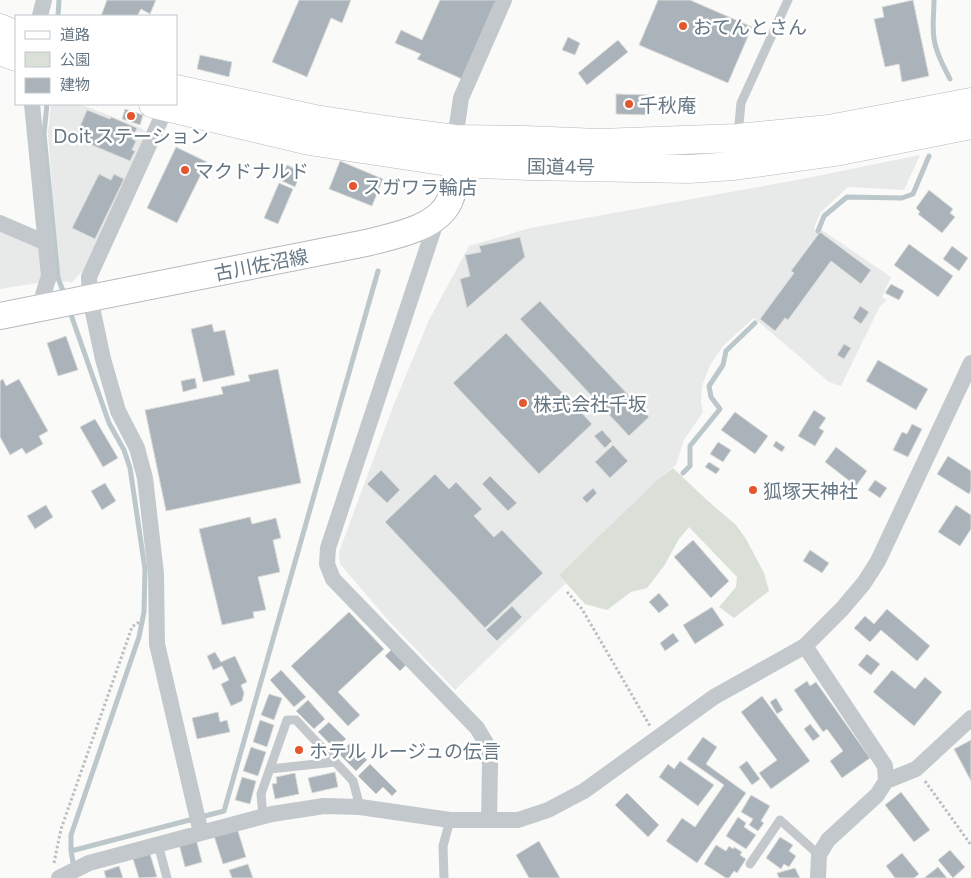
<svg xmlns="http://www.w3.org/2000/svg" width="971" height="878" font-family="Commissioner,'Noto Sans JP',sans-serif">
  <style>
    .built { fill: #e8e9e9 }
    .green { fill: #dadfd7 }
    .lines { fill: none; stroke-linecap: round; stroke-linejoin: round }
    .stream { stroke: #bbc7cb; stroke-width: 5 }
    .building { fill: #aab3b9; stroke: #dcdcda }
    .primary-casing { stroke: #b5babe; stroke-width: 28 }
    .highway-casing { stroke: #b4b9bd; stroke-width: 29 }
    .path { stroke: #bbbfc2; stroke-width: 3; stroke-dasharray: 2.5 2.5; stroke-linecap: butt }
    .lane { stroke: #c3c8cc; stroke-width: 9 }
    .street { stroke: #c3c8cc; stroke-width: 16 }
    .primary { stroke: #fff; stroke-width: 26 }
    .highway { stroke: #fff; stroke-width: 28 }
    .poi-dot { fill: #e4572e; stroke: #fff; stroke-width: 2 }
    .labels { text-anchor: middle; dominant-baseline: central; stroke-width: 5; stroke-linejoin: round; paint-order: stroke }
    .poi-label { font-size: 19px; fill: #657683; stroke: #fff; text-anchor: start }
    .street-label { font-size: 19px; fill: #657683; stroke: #fff }
  </style>
  <rect width="100%" height="100%" fill="#fafaf8"/>
  <path class="built" d="M51,104H80L141,128L146,132L89,265L72,282L61,281L58,273L48,133Z
    M920,155L904,190L848,187L820,213L814,228L817,233L822,230L891,277L882,297L887,300L880,306L841,386L829,382L754,318L724,345L710,365L702,386L701,402L703,412L684,440L676,465L657,480L559,575L566,583L455,690L388,620L340,564L339,552L394,404L429,320L469,246L530,228L797,180Z
    M0,230L41,248L43,277L38,283L0,289Z"/>
  <path class="green" d="M673,468L708,501L736,525L746,539L764,573L769,591L734,618L719,607L736,587L737,577L689,527L679,539L664,566L647,588L631,592L607,610L585,604L559,575L657,480Z"/>
  <g class="lines">
    <path class="stream" d="M934,0C934,13 932,26 934,39C936,54 944,67 950,79
      M58,16L59,0
      M47,104L44,134L58,278L65,296
      M818,231L824,216L847,197L902,198L913,194L929,156
      M69,309L109,423L124,450L130,468L145,569L144,612L139,637L71,835V851L74,868
      M683,473L690,466V446L720,409L711,397L709,386L723,365L726,351L755,323
      M71,851L224,811L378,271"/>
  </g>
  <path class="building" d="M107,0H156L150,14L141,9L137,16H101Z
    M299,0H351L342,23L331,18L307,77L272,62Z
    M440,0H497L462,79L417,59L421,54L395,43L401,30L422,40Z
    M658,0H690L752,27L728,83L639,45Z
    M913,0L929,76L902,82L899,64L885,67L874,19L884,17L882,7Z
    M568,37L580,43L575,55L562,50Z
    M618,40L628,52L587,85L578,73Z
    M200,55L232,62L229,77L197,69Z
    M616,94L650,95V115L616,114Z
    M125,109L143,115L140,125L122,119Z
    M87,110L110,119L111,117L137,128L132,139L136,141L132,150L135,151L130,161L75,138Z
    M176,147L207,162L177,223L147,208Z
    M340,161L383,179L372,206L329,189Z
    M287,165L301,172L295,187L280,180Z
    M99,174L111,180L114,174L124,179L95,239L72,228Z
    M279,183L293,189L278,224L264,218Z
    M929,190L953,209L950,213L955,217L942,233L918,214L920,212L916,208Z
    M820,232L871,270L861,284L831,261L788,320L785,318L775,331L760,319L794,273L791,271Z
    M520,237L525,257L467,308L460,279L470,276L465,255L481,252L479,246Z
    M909,244L953,276L938,297L894,265Z
    M952,246L968,258L959,271L943,259Z
    M891,284L904,291L899,300L885,293Z
    M540,301L649,417L629,436L520,319Z
    M860,306L869,312L861,324L853,318Z
    M212,324L214,332L225,330L235,375L203,382L191,329Z
    M506,333L592,424L539,474L453,383Z
    M66,336L78,370L58,376L47,343Z
    M844,344L851,348L844,359L837,355Z
    M878,360L928,389L916,410L866,381Z
    M278,369L301,483L166,511L145,410L223,394L221,387L250,381L248,375Z
    M195,378L197,388L183,392L181,381Z
    M3,379L6,386L19,379L48,431L39,436L43,444L26,454L22,448L10,455L0,437V381Z
    M814,410L826,418L819,428L824,431L815,446L798,436Z
    M735,412L768,436L755,454L721,430Z
    M95,419L118,458L103,467L80,427Z
    M912,424L922,429L908,457L893,450L902,432L907,434Z
    M602,430L612,441L605,448L594,436Z
    M776,441L785,447L782,452L773,446Z
    M718,442L731,450L723,462L710,454Z
    M613,445L628,461L610,478L595,462Z
    M836,447L867,471L856,486L825,462Z
    M948,456L971,471V490L969,494L937,474Z
    M709,462L720,469L716,474L705,467Z
    M381,470L400,490L387,503L367,484Z
    M435,474L449,489L456,482L482,509L474,516L494,537L502,530L543,573L485,628L385,522Z
    M490,476L517,503L508,511L482,484Z
    M875,480L887,488L880,498L868,490Z
    M105,483L116,501L102,510L91,491Z
    M593,488L597,493L587,503L582,498Z
    M46,505L53,517L35,529L27,516Z
    M956,505L971,515V529L960,546L938,532Z
    M250,517L252,524L276,518L281,538L273,540L280,572L258,577L266,610L253,612L254,618L222,625L199,529Z
    M693,540L729,581L711,598L674,557Z
    M810,550L829,563L822,573L803,561Z
    M659,593L669,605L659,613L649,602Z
    M512,606L522,617L497,641L486,630Z
    M712,607L724,625L695,644L683,625Z
    M887,609L930,646L917,661L881,630L870,642L854,628L865,616L874,624Z
    M349,612L384,649L338,692L360,715L348,726L291,666Z
    M673,633L679,641L665,651L660,643Z
    M393,648L408,663L400,671L385,656Z
    M215,652L221,662L235,656L247,682L241,685L244,693L242,701L231,706L221,684L229,680L222,666L213,670L207,656Z
    M867,654L880,664L871,675L858,665Z
    M281,670L306,697L294,707L270,680Z
    M892,670L915,689L925,677L942,692L914,726L873,692Z
    M807,681L810,686L816,682L870,758L842,778L830,761L843,751L827,729L823,732L794,690Z
    M269,694L282,698L274,720L261,715Z
    M762,696L810,761L771,789L759,773L777,760L741,712Z
    M776,698L783,710L777,714L770,702Z
    M308,700L325,719L314,729L296,711Z
    M218,712L220,722L227,720L230,732L197,739L192,718Z
    M260,720L274,725L267,747L253,742Z
    M329,722L346,739L335,749L318,732Z
    M810,724L820,736L813,741L804,729Z
    M703,737L717,747L706,764L746,793L697,863L666,841L682,818L695,827L724,785L687,759Z
    M971,740V781L954,749Z
    M350,743L367,760L356,771L339,754Z
    M251,747L266,752L258,776L243,771Z
    M680,761L714,785L698,806L659,777L668,764L674,769Z
    M747,761L760,779L752,785L739,767Z
    M370,764L397,791L392,796L383,787L376,794L358,776Z
    M335,772L338,787L312,793L308,778Z
    M295,773L299,794L275,799L272,784L277,783L276,777Z
    M242,777L256,781L250,804L235,800Z
    M901,792L930,830L914,842L885,805Z
    M627,793L659,825L648,837L615,805Z
    M751,795L770,806L761,821L764,823L758,831L749,825L753,819L741,812Z
    M738,817L746,823L744,827L756,835L746,849L726,836Z
    M237,828L246,857L223,864L214,836Z
    M780,837L793,845L789,851L796,856L789,867L784,864L781,869L766,858Z
    M196,839L202,862L185,867L179,844Z
    M539,841L560,878H529L516,855Z
    M716,845L726,851L729,846L733,849L734,847L742,852L740,855L746,859L737,873L734,871L729,878H726L704,864Z
    M950,850L965,867L953,878L938,860Z
    M902,853L919,874L914,878H895L886,866Z
    M150,854L157,877L139,878L133,859Z
    M248,864L253,878H232L229,870Z
    M119,866L123,878H106L104,871Z
    M938,867L947,878H924Z
    M795,868L800,878H779L777,873Z"/>
  <g class="lines">
    <defs>
      <path id="primary" d="M0,316L366,243C392,236 438,229 450,200C457,183 455,161 455,142"/>
      <path id="highway" d="M0,28L16,35
        M0,51L16,57
        M176,89L315,119L386,130L455,139L526,140L599,143L738,138L829,129L971,102
        M153,104L309,141L455,163L529,166L689,169L734,166L835,152L971,125"/>
    </defs>
    <use href="#primary" class="primary-casing"/>
    <use href="#highway" class="highway-casing"/>
    <path class="path" d="M567,592L582,609L650,726
      M925,781L971,845
      M54,863L61,829L132,627L137,623H143"/>
    <path class="lane" d="M738,135L741,103L788,0
      M270,769L335,762
      M263,816L261,794L287,720H296L353,781L360,807
      M158,844L167,878
      M750,864L780,820L819,855
      M444,878L443,846L450,820"/>
    <path class="street" d="M40,16L44,0
      M32,104L49,276L43,295V307
      M164,108L160,121L89,277L90,298L103,359L118,411L137,448L145,478L156,574L157,644L201,833
      M455,139L461,98L504,0
      M438,216L328,548L327,564L333,579L477,728L486,743L490,764L489,820
      M0,223L44,242
      M805,646L885,766L886,781L877,795L828,840L819,855L818,878
      M886,781L916,769L971,718
      M59,878L89,863L272,814L324,806L360,807L450,820H518L548,810L584,791L714,697L805,646L842,609L864,583L878,561L971,363"/>
    <use href="#primary" class="primary"/>
    <use href="#highway" class="highway"/>
  </g>
  <g class="poi-dot">
    <circle cx="683" cy="26" r="5"/>
    <circle cx="629" cy="104" r="5"/>
    <circle cx="131" cy="116" r="5"/>
    <circle cx="185" cy="170" r="5"/>
    <circle cx="353" cy="186" r="5"/>
    <circle cx="523" cy="403" r="5"/>
    <circle cx="753" cy="490" r="5"/>
    <circle cx="299" cy="750" r="5"/>
  </g>
  <g class="labels">
    <g class="poi-label">
      <text x="693" y="26">おてんとさん</text>
      <text x="639" y="104">千秋庵</text>
      <text x="131" y="135" text-anchor="middle">Doit ステーション</text>
      <text x="195" y="170">マクドナルド</text>
      <text x="363" y="186">スガワラ輪店</text>
      <text x="533" y="403">株式会社千坂</text>
      <text x="763" y="490">狐塚天神社</text>
      <text x="309" y="750">ホテル ルージュの伝言</text>
    </g>
    <g class="street-label">
      <text transform="translate(561 166) rotate(1)">国道4号</text>
      <text transform="translate(261 264) rotate(-11)">古川佐沼線</text>
    </g>
  </g>
  <rect x="15" y="15" width="162" height="90" fill="#ffffff" stroke="#c1c8cd"/>
  <rect x="25" y="31" width="25" height="8" fill="#ffffff" stroke="#c1c8cd"/>
  <text x="60" y="40" font-size="15" fill="#657683">道路</text>
  <rect x="25" y="52" width="25" height="15" fill="#dadfd7" stroke="#c1c8cd"/>
  <text x="60" y="65" font-size="15" fill="#657683">公園</text>
  <rect x="25" y="78" width="25" height="15" fill="#aab3b9" stroke="#c1c8cd"/>
  <text x="60" y="90" font-size="15" fill="#657683">建物</text>
</svg>
